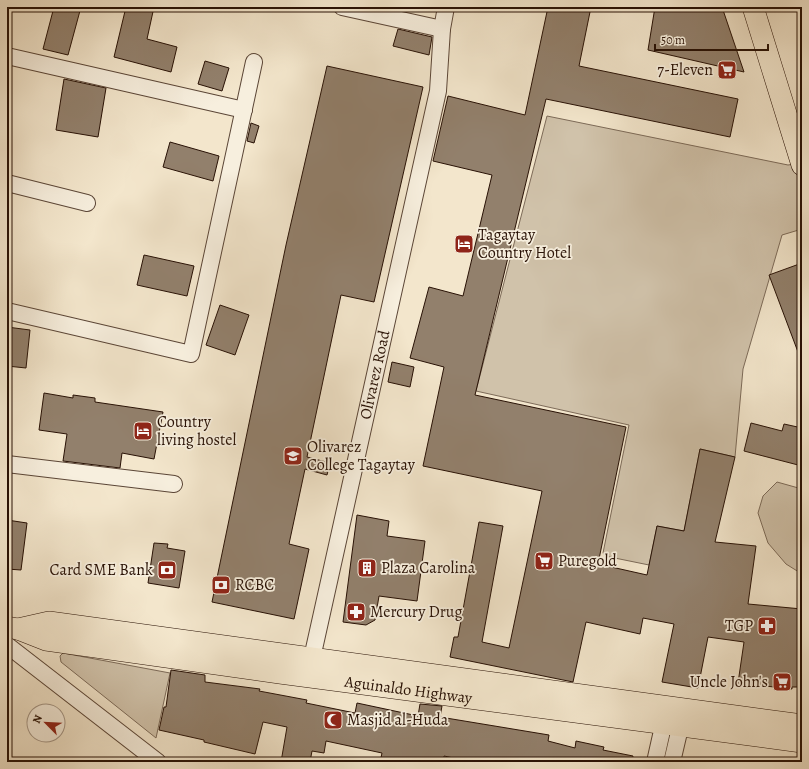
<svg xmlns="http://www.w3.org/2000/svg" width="809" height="769" font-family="Alegreya,serif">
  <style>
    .green { fill: #d0c2aa; stroke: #7c6a58 }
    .building { fill: #92806c; stroke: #281105 }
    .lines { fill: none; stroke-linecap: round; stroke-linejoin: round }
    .minor-casing { stroke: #5b4637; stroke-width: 18 }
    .major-casing { stroke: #281105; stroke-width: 22 }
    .minor { stroke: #f7efde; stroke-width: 16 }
    .major { stroke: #f3e6cc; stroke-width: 21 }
    .labels { text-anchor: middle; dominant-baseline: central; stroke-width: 3.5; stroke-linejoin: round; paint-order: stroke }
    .poi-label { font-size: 16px; fill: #281105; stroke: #f7efde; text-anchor: start }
    .street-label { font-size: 16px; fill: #281105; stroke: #f7efde }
  </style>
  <rect width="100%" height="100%" fill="#f3e6cc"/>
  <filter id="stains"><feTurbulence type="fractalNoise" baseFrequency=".005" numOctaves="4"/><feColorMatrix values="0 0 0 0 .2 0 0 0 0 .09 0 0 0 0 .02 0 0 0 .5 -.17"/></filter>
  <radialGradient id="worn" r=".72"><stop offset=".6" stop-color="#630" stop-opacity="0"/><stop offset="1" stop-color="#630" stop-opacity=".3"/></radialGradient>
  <path class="green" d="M547,116L788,165L802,163V229L782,235L743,369L735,457L700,449L684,531L657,526L649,565L605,556L603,553L629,425L476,391Z
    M777,482L802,489V574L786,564L768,543L758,513L763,496Z
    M63,653L170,673L156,738L61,662L60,656Z"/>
  <path class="building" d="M54,7H81L68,55L43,49Z
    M126,7H154L147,39L177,47L171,72L114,57Z
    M548,7H591L579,66L738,99L730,137L546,99L475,395L626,427L598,564L647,575L657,526L684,531L700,449L735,457L715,542L756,546L748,604L802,609V687H792V689L738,683L744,642L708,637L698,688L662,682L674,624L643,618L640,634L586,622L573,682L450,657L454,637H458L479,522L503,526L482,642L509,648L542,491L423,466L444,367L410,358L429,287L463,296L492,175L433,161L448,96L525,115Z
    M655,7H722L744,72L648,50Z
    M398,29L432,37L429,55L393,46Z
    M205,61L229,68L222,91L198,84Z
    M327,66L423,87L374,302L341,295L307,457L330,463L327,475L305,469L289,544L309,549L294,619L212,602L286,245Z
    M64,79L106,88L98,137L56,130Z
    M251,123L259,126L254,143L247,141Z
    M170,142L219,156L213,181L163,167Z
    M144,255L194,266L187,296L137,285Z
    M802,263V360H801L769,275Z
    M220,305L249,315L235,355L206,345Z
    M7,327L30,330L26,368L7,366Z
    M392,362L414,367L410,387L388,382Z
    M44,393L73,398V395L95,398V402L163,412L154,459L122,453L120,468L63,461L67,434L39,430Z
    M751,423L782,431L784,424L802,428V466L744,451Z
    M357,515L389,521L387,536L425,541L417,601L379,596L375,620L366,625L343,622Z
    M7,520L27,523L21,570L7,569Z
    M154,543L168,544L167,548L185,551L179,588L148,583Z
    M171,670L205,675V682L260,689L259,691L307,700L306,703L355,713L357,703L418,716L420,704L442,706L440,717L549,735L548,741L575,748L576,741L604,747L603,750L633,756L632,762H472L444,756V762H380L382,753L326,741L324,753L312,751L310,762H281L287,727L263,722L255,754L204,742V740L159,730L164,707H166Z"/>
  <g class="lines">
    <defs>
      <g id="minor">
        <path d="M342,7L442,29"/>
        <path d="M7,56L244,110"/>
        <path d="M7,183L87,203"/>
        <path d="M7,311L191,354L254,62"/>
        <path d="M7,464L174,484"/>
        <path d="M7,645L158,762"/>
        <path id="s1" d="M312,658L438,91L442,29L446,7"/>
        <path d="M655,762L666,713"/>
        <path d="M672,762L683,715"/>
      </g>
      <g id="major">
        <path d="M753,7L802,165"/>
        <path id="s2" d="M7,627L18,629L46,640L280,673L802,742"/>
        <path d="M18,629L49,622L802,725"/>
      </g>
    </defs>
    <use href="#minor" class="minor-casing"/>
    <use href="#major" class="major-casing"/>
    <use href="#minor" class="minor"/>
    <use href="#major" class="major"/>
  </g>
  <defs>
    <symbol id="supermarket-square" viewBox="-11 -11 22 22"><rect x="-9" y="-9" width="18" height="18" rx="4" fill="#8f2418" stroke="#f7efde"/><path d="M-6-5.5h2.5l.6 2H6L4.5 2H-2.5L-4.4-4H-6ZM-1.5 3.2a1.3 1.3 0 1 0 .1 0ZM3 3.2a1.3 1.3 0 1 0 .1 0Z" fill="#fff"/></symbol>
    <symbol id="hotel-square" viewBox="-11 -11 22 22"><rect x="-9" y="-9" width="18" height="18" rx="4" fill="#8f2418" stroke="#f7efde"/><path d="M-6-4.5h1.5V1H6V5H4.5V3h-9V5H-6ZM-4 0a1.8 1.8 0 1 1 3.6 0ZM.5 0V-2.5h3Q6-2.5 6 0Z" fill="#fff"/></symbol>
    <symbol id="university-square" viewBox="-11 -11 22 22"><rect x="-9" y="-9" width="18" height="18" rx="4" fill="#8f2418" stroke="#f7efde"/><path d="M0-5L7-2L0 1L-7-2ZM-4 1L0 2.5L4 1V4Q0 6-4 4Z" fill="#fff"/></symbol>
    <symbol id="building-square" viewBox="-11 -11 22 22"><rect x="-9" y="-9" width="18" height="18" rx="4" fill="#8f2418" stroke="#f7efde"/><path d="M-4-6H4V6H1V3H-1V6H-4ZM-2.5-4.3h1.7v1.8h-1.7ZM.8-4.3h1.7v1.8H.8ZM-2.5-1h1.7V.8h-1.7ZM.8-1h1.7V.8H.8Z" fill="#fff"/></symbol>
    <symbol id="bank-square" viewBox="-11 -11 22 22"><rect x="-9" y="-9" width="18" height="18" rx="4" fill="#8f2418" stroke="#f7efde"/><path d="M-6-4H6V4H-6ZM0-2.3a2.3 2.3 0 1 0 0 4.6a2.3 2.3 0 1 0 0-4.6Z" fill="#fff"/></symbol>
    <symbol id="pharmacy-square" viewBox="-11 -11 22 22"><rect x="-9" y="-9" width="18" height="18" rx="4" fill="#8f2418" stroke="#f7efde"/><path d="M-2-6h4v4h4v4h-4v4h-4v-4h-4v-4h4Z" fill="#fff"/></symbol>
    <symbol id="mosque-square" viewBox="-11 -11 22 22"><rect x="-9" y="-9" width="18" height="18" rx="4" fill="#8f2418" stroke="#f7efde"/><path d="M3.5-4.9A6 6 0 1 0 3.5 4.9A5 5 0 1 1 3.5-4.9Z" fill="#fff"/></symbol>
  </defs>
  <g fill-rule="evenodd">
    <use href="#supermarket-square" x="716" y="59" width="22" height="22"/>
    <use href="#hotel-square" x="453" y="233" width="22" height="22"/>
    <use href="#hotel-square" x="132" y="420" width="22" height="22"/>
    <use href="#university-square" x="282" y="445" width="22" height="22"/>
    <use href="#supermarket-square" x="533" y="550" width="22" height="22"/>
    <use href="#building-square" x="356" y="557" width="22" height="22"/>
    <use href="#bank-square" x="156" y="559" width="22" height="22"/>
    <use href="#bank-square" x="210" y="574" width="22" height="22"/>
    <use href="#pharmacy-square" x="345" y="601" width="22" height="22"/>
    <use href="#pharmacy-square" x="756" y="615" width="22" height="22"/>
    <use href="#supermarket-square" x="771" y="671" width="22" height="22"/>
    <use href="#mosque-square" x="322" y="709" width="22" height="22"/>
  </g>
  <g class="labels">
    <g class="poi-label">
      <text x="713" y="70" text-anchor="end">7-Eleven</text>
      <text x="478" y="235">Tagaytay<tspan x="478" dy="18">Country Hotel</tspan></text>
      <text x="157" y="422">Country<tspan x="157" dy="18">living hostel</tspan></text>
      <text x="307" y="447">Olivarez<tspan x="307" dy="18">College Tagaytay</tspan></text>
      <text x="558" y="561">Puregold</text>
      <text x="381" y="568">Plaza Carolina</text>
      <text x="153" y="570" text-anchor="end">Card SME Bank</text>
      <text x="235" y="585">RCBC</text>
      <text x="370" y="612">Mercury Drug</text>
      <text x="753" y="626" text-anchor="end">TGP</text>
      <text x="768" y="682" text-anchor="end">Uncle John's</text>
      <text x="347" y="720">Masjid al-Huda</text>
    </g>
    <g class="street-label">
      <text stroke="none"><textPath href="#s1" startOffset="290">Olivarez Road</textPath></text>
      <text stroke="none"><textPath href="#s2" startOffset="407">Aguinaldo Highway</textPath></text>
    </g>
  </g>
  <rect width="809" height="769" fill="none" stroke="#f3e6cc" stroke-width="24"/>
  <rect x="8" y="8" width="793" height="753" fill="none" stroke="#281105" stroke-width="2"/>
  <rect x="12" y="12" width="785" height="745" fill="none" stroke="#281105"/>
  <g transform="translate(46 723) rotate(294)"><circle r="19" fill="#f7efde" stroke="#a49687"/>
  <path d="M0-3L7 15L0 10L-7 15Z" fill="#8f2418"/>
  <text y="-6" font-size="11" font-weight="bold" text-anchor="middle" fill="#281105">N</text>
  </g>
  <path d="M655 44v6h113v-6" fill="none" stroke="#281105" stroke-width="2"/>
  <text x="661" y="44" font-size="12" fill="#281105" stroke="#f7efde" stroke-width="3" paint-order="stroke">50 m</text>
  <rect width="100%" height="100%" filter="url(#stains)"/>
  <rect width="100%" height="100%" fill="url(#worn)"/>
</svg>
